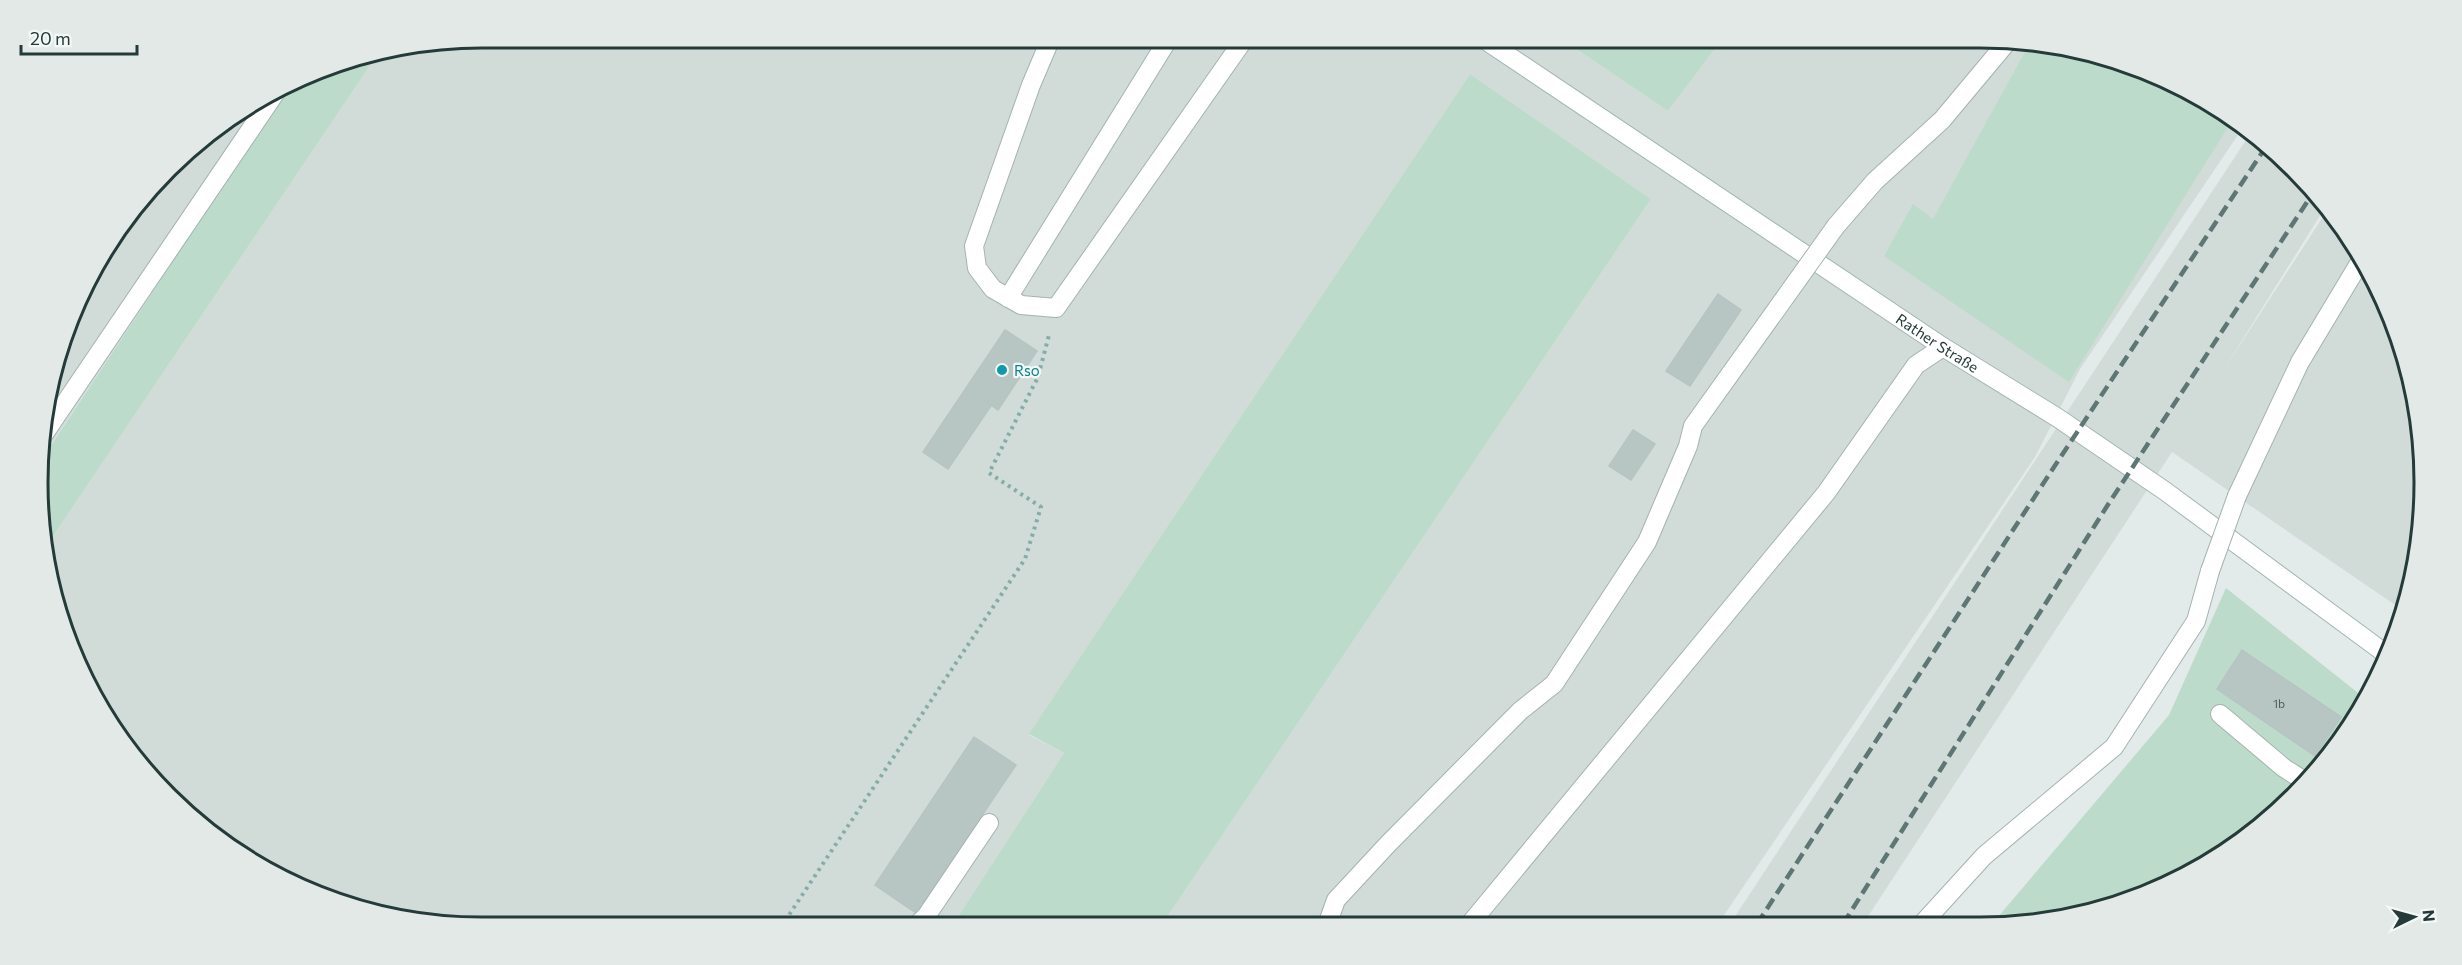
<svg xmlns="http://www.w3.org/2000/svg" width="2462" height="965" font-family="Commissioner,sans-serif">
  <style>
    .built { fill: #d1dbd8 }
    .green { fill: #bddbcb }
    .building { fill: #b8c6c3; stroke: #b5c5c1; stroke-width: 1.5 }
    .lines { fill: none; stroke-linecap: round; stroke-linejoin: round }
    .lane-casing { stroke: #a5b3b1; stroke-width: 20 }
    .secondary-casing { stroke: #a2b6b3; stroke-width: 20 }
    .path { stroke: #85ada8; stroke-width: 4; stroke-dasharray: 3 4.5; stroke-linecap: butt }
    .lane { stroke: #fff; stroke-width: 18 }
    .secondary { stroke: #fff; stroke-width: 18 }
    .rail { stroke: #5e7775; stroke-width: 4.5; stroke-dasharray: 12 6; stroke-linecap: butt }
    .lane-bridge-casing { stroke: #a5b3b1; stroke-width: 20; stroke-linecap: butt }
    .lane-bridge { stroke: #fff; stroke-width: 18 }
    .culture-dot { fill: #0f9aa8; stroke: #f3f8f6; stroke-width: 2 }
    .labels { text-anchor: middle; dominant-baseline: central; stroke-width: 4.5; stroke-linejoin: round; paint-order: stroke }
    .number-label { font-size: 12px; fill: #495e5c }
    .street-label { font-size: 15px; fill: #243b39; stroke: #f3f8f6 }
    .culture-label { font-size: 15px; fill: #0d838f; stroke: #f3f8f6; text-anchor: start }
    .rim { fill: none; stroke: #243b39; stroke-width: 3 }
  </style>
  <rect width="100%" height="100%" fill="#e2ebe9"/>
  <path class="built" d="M483,38H1560L1668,111L1723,38H1979L2029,44L1933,220L1914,205L1884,256L2233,119L2244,126L2080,369L2035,457L1718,924L1161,926L1651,199L1470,74L1029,735L1064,753L952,926L482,927L367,912L286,882L212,836L112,729L71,652L46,570L45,548L377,55Z
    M293,82L251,143L42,458L41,424L61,339L97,260L189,148L260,97Z
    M2252,131L2314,189L2326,206L2223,371L2328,209L2365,260L2401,340L2421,425L2424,512L2409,598L2404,611L2172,452L1863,924H1730Z"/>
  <path class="green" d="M1560,38H1723L1668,111Z
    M2029,44L2095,53L2177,84L2233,119L2069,382L1884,256L1913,204L1933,219Z
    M377,55L45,548L42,459L251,143L293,82L339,61Z
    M1470,74L1651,199L1161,926H952L1064,753L1029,734Z
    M2226,588L2367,700L2365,705L2273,817L2176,882L2038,924H1992L2169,715Z"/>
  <path class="building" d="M1718,294L1741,310L1690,386L1666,371Z
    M1005,330L1031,347L948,469L923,452Z
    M1005,330L1037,351L998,410L966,388Z
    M1633,430L1655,444L1631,480L1609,466Z
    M2242,650L2341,717L2315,756L2217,689Z
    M974,737L1016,765L916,913L875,885Z"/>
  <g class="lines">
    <defs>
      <path id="lane" d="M1051,38L1031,85L974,246L977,268L993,289L1021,305L1056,308L1245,38
        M1836,226L1875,181L1942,120L2008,41
        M1008,298L1169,38
        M42,437L278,89
        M2237,496L2300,362L2363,257
        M2220,714L2284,768L2303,780
        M1922,924L1984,856L2114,747L2196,621L2210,571
        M1327,925L1336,900L1388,844L1520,711L1554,684L1647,542L1688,446L1693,426L1791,289
        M1469,925L1826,493L1916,365L1943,347
        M916,926L927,915L989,823"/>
      <g id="secondary">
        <path id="s1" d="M1482,38L1943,347L2058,418L2165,491L2386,654"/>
      </g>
    </defs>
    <use href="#lane" class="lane-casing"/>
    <use href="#secondary" class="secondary-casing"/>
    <path class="path" d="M781,927L1025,559L1041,507L989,473L1038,377L1049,335"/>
    <use href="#lane" class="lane"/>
    <use href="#secondary" class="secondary"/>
    <path class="rail" d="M1757,924L2054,467L2267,145
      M1843,924L2109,503L2315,190"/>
    <defs>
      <path id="lane-bridge" d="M1791,289L1836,226
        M2210,571L2237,496"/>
    </defs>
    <use href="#lane-bridge" class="lane-bridge-casing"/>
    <use href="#lane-bridge" class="lane-bridge"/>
  </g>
  <circle class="culture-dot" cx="1002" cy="370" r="6"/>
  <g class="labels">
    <g class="number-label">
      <text x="2279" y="703">1b</text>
    </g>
    <g class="street-label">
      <text stroke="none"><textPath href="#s1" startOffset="548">Rather Straße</textPath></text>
    </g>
    <g class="culture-label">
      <text x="1014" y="370">Rso</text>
    </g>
  </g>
  <path d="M0 0H2462V965H0ZM482 48H1980A434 434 0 0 1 2414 482V483A434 434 0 0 1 1980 917H482A434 434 0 0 1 48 483V482A434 434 0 0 1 482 48Z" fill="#e2e9e7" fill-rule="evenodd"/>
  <path class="rim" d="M482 48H1980A434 434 0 0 1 2414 482V483A434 434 0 0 1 1980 917H482A434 434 0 0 1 48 483V482A434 434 0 0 1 482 48Z"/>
  <g transform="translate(2414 917) rotate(85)" stroke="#f3f8f6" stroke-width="4.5" paint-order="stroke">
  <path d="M0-4.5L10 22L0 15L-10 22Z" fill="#243b39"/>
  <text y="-9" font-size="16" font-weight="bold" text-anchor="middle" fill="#243b39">N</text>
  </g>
  <path d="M21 45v9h116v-9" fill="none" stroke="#243b39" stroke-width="3"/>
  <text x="30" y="45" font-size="18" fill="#243b39" stroke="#f3f8f6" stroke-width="4.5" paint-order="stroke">20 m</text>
</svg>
